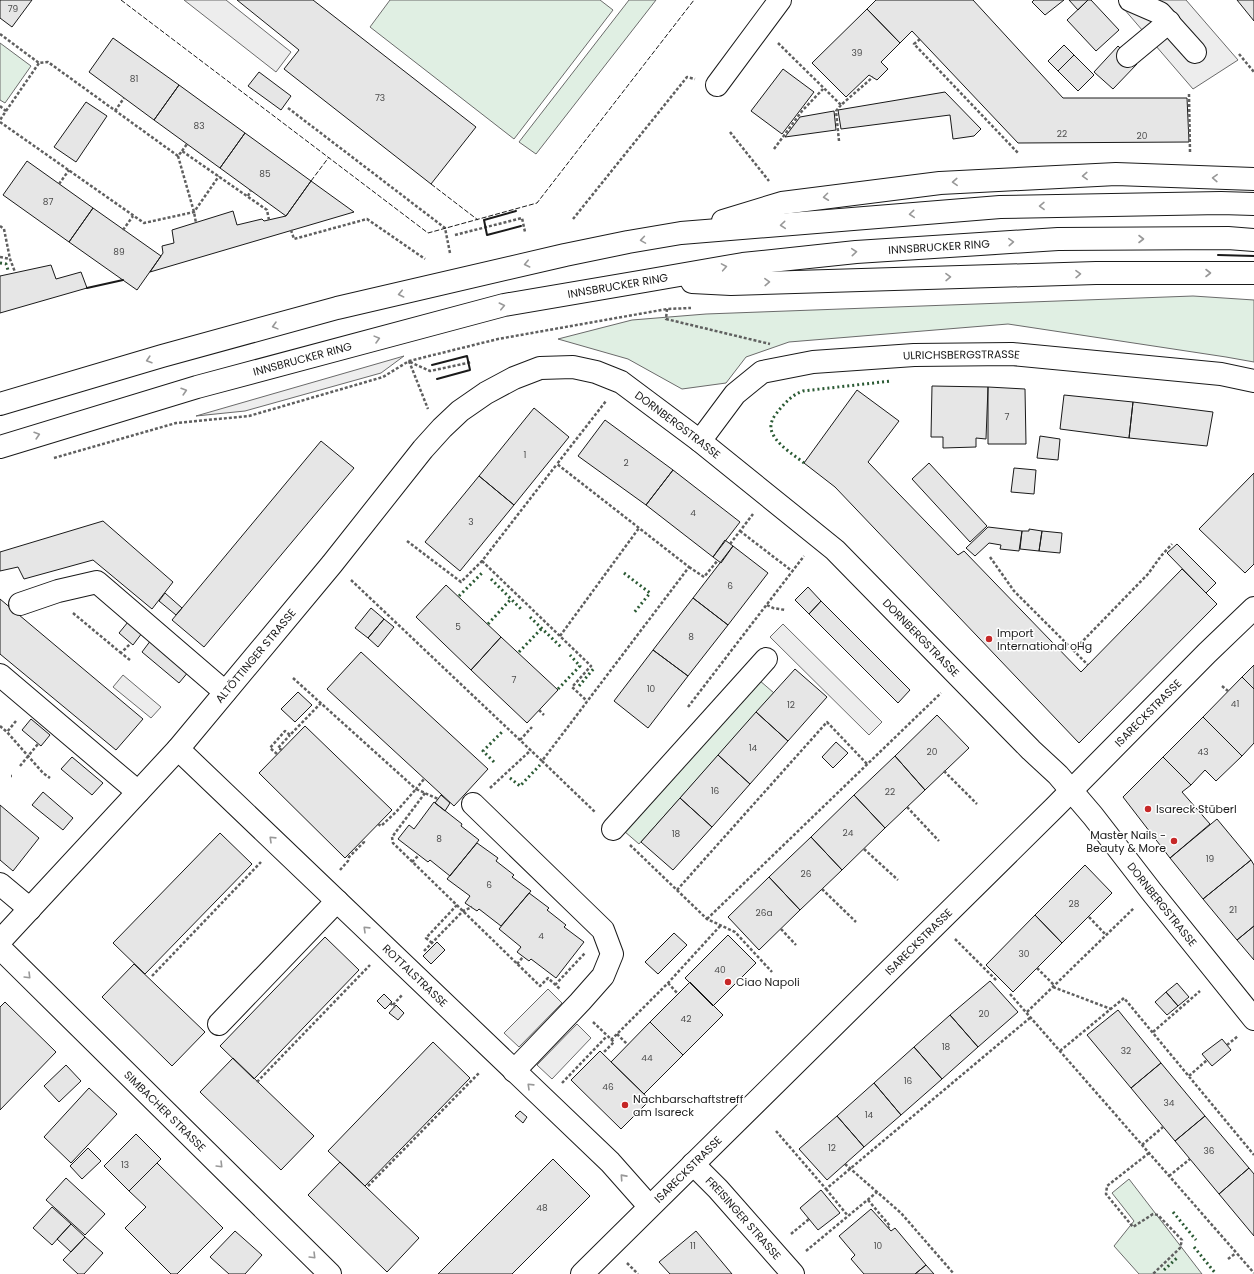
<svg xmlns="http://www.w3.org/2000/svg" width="1254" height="1274" font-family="Poppins,sans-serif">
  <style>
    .green { fill: #e0efe3; stroke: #6a6a6a }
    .parking { fill: #ededed; stroke: #6a6a6a }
    .building { fill: #e6e6e6; stroke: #1a1a1a }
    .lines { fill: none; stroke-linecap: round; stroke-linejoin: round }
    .minor-casing { stroke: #1a1a1a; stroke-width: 24 }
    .highway-casing { stroke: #1a1a1a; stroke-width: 24 }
    .path { stroke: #5f5f5f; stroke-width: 2.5; stroke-dasharray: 3 2; stroke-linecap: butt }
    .minor { stroke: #fff; stroke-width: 22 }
    .highway { stroke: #fff; stroke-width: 22 }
    .hedge { stroke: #2b5a34; stroke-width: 3; stroke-dasharray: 2 3; stroke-linecap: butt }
    .fence { stroke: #1a1a1a; stroke-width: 1; stroke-dasharray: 5 2; stroke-linecap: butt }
    .wall { stroke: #1a1a1a; stroke-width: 2 }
    .oneway { stroke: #989898 }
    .poi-dot { fill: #c62828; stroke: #fff; stroke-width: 1.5 }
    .labels { text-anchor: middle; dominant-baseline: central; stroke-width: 3; stroke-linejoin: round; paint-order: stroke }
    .number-label { font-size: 9px; fill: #4d4d4d }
    .street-label { font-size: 11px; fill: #1a1a1a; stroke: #fff }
    .poi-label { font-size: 11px; fill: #1a1a1a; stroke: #fff; text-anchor: start }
  </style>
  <rect width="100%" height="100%" fill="#fff"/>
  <path class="green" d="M390,0H600L613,10L514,139L370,27Z
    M629,0H656L536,154L519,142Z
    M0,43L31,66L5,103L0,100Z
    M1193,296L1254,300V362L1226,357L1008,324L789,342L746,357L726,383L682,389L628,359L558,339L632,320L706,314Z
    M759,680L774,693L639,844L624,831Z
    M1129,1179L1202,1274H1139L1114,1246L1134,1221L1112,1193Z"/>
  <path class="parking" d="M184,0H226L291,52L276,72Z
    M1157,0H1186L1238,60L1193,89L1124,9Z
    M404,356L381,373L245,411L196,416Z
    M783,624L882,722L869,735L770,637Z
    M123,675L161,707L151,718L113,687Z
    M548,989L562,1003L519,1047L504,1033Z
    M577,1024L591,1038L552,1079L537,1065Z"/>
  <path class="building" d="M0,0H32L12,27L0,18Z
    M237,0H313L476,127L431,184L284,69L299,50Z
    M876,0H973L1063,98H1187L1189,142L1018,143L912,31L900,43L867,9Z
    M1034,0H1064L1045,15L1032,2Z
    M1069,0H1088L1078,10Z
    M1088,0H1091L1119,30L1096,51L1067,20Z
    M1237,0H1254V21Z
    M867,9L900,43L881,62L888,69L877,80L869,75L846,97L812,63Z
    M113,38L179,85L154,120L89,72Z
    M1064,45L1074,55L1058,71L1048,61Z
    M1118,46L1137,64L1113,89L1094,72Z
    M1074,55L1094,75L1078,91L1058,71Z
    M783,69L814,92L782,134L751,111Z
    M259,72L291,96L281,110L248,86Z
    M179,85L245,133L220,168L154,120Z
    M945,92L981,129L974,136L953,139L950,115L841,129L838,110Z
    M86,102L107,116L76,162L54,147Z
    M834,111L836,130L785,137L800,117Z
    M245,133L311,181L286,216L220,168Z
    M27,161L93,208L69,242L3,195Z
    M311,181L354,212L150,272L163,253L162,246L174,243L172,230L233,211L237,225L262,219L264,221L286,216Z
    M93,208L161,256L137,290L69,242Z
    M51,265L56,279L81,272L87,288L0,313V276Z
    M932,386L988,387L986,439L976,438V447L943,448V437H931Z
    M988,387L1025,389L1026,444H988Z
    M857,390L899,421L868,462L958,555L964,551L1081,672L1182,569L1217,604L1079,743L835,487L804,463Z
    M1064,395L1133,402L1129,438L1060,429Z
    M1133,402L1213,412L1207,446L1129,438Z
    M534,408L569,437L514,505L479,476Z
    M605,420L673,470L646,505L578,456Z
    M1040,436L1060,439L1058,460L1037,458Z
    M321,441L354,468L204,647L172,620Z
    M929,463L987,526L970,542L912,479Z
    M1014,468L1036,470L1034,494L1011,492Z
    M673,470L740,522L713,557L646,505Z
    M1254,473V564L1245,573L1199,529Z
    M479,476L514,505L460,571L425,542Z
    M103,521L173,582L152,609L93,560L24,579L18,567L0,571V552Z
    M988,527L1022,531L1019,551L1000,549L1001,545L989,543L975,556L966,548Z
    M1029,529L1042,531L1039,551L1020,549L1022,531H1029Z
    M1042,531L1062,533L1060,553L1039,551Z
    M725,540L733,546L721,563L713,557Z
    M1177,544L1216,583L1206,593L1167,553Z
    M733,546L768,573L728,625L693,598Z
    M446,585L501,637L471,670L416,617Z
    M808,587L821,601L809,614L795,600Z
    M165,593L182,608L176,615L159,601Z
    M693,598L728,625L688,676L653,650Z
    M0,599L143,719L116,750L0,654Z
    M821,601L910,690L898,703L809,614Z
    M371,608L384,619L368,638L355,628Z
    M384,619L394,627L378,647L368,638Z
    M128,622L142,633L133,645L119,633Z
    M501,637L558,690L527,723L471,670Z
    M151,640L189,671L179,683L142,652Z
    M653,650L688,676L648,728L614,701Z
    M361,652L488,769L454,806L327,689Z
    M1254,665V689L1242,677Z
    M795,669L827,697L788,741L756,712Z
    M1242,677L1254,689V743L1242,756L1203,717Z
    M298,692L312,705L295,722L281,709Z
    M756,712L788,741L750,784L718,755Z
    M937,715L969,748L925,790L895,756Z
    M1203,717L1242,756L1216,781L1205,770L1191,785L1163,757Z
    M31,719L50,735L41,746L22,730Z
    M305,726L392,810L345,858L259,773Z
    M836,742L848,753L833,768L822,757Z
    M718,755L750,784L712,827L680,798Z
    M895,756L925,790L885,828L854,795Z
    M72,757L103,783L92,795L61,769Z
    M1163,757L1191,785L1182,792L1210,824L1170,858L1123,797Z
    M43,792L73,818L63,830L32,805Z
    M441,795L450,803L445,811L435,803Z
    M854,795L885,828L842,870L811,837Z
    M680,798L712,827L673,870L641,842Z
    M434,802L462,824L461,826L479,840L450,876L430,860L428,862L398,839L409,825L414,829Z
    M0,805L39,838L13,871L0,860Z
    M1217,819L1251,860L1203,899L1170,858Z
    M220,833L252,864L145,974L113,943Z
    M811,837L842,870L800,910L769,877Z
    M477,843L498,858L496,861L514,875L512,877L531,891L501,926L479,909L477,911L465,903L470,896L447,879Z
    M1251,860L1254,865V926L1237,940L1203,899Z
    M1085,865L1112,893L1062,943L1035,915Z
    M769,877L800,910L759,950L728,917Z
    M529,893L549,908L547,910L566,925L564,927L584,942L556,978L531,959L529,961L517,952L521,947L499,929Z
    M1035,915L1062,943L1013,992L986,965Z
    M1254,926V960L1237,940Z
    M674,933L687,945L658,974L645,962Z
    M728,935L756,963L713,1006L685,978Z
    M325,937L359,970L254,1079L220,1046Z
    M437,942L445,950L431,964L423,956Z
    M134,964L205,1032L172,1066L102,997Z
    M990,981L1018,1012L978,1047L950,1015Z
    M690,982L723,1015L683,1055L650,1022Z
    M1177,983L1189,997L1178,1006L1166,992Z
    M1166,992L1178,1006L1167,1015L1155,1002Z
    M384,994L392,1002L385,1009L377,1001Z
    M5,1002L56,1052L0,1110V1007Z
    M396,1005L404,1013L398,1020L389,1013Z
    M1118,1010L1161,1063L1131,1088L1087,1035Z
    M950,1015L978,1047L942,1079L914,1047Z
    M650,1022L683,1055L644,1094L611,1062Z
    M1222,1039L1231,1050L1212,1066L1202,1054Z
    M433,1042L470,1078L365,1186L328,1151Z
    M914,1047L942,1079L901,1115L874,1083Z
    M600,1051L650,1100L621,1129L571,1080Z
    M233,1058L314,1136L281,1170L200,1092Z
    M1161,1063L1205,1116L1175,1141L1131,1088Z
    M66,1065L81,1081L59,1102L44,1086Z
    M874,1083L901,1115L864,1147L837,1116Z
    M89,1088L117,1114L71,1163L44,1137Z
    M520,1111L527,1117L523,1123L515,1116Z
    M837,1116L864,1147L827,1180L799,1149Z
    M1205,1116L1249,1168L1219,1194L1175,1141Z
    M136,1134L161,1159L129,1191L104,1166Z
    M88,1148L101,1161L82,1179L70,1166Z
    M553,1159L590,1196L512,1274H438Z
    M340,1162L419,1238L387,1272L308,1195Z
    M157,1163L223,1228L177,1274H171L125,1228L146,1207L129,1191Z
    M1249,1168L1254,1174V1236L1219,1194Z
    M66,1178L105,1214L85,1235L46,1200Z
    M821,1190L840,1213L818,1230L800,1208Z
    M52,1207L71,1224L52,1245L33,1228Z
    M871,1209L891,1231L895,1228L926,1265L915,1274H864L851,1259L855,1255L839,1236Z
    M71,1224L85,1237L71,1252L57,1239Z
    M235,1231L262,1255L245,1274H229L210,1257Z
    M696,1231L722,1262L732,1274H670L659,1262Z
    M85,1237L103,1253L84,1274H78L63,1260Z
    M926,1265L934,1274H915Z"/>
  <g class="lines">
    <defs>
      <g id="minor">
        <path d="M1130,0L1160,13L1195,52"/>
        <path d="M1128,56L1169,22"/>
        <path d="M717,85L780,0"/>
        <path id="s1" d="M700,441L735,394L762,372L813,362L914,355L1012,354L1221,374L1254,381"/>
        <path d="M20,604L58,591L97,582L225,692"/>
        <path d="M0,675L138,792"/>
        <path id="s2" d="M178,749L610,1162L649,1206"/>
        <path d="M473,804L603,930L612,954L603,976L580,1002L514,1071"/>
        <path d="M613,829L766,659"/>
        <path d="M0,884L30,909"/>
        <path id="s3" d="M0,941L178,749L332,564L423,449L442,428L460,411L486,393L514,378L540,368L573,367L596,372L621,382L700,441L835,550L1031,750L1058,775L1093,816L1151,891L1254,1019"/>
        <path id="s4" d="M0,948L330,1274"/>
        <path d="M219,1024L337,901"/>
        <path id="s5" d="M693,1164L718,1189L793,1274"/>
        <path id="s6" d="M582,1274L1055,807L1207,653L1254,608"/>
      </g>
      <g id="highway">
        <path d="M723,221L782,203L940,183L1116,174L1254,179"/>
        <path d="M692,282L731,284L1096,273H1254"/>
        <path d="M0,404L162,356L337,308L565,255L628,242L681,233L1000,207L1221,203L1254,204"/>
        <path id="s7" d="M0,447L197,387L504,305L645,281L743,264L856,252L1058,239L1228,238L1254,240"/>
      </g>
    </defs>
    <use href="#minor" class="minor-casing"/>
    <use href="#highway" class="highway-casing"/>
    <path class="path" d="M0,34L39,63L48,62L178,156L182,151L267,210L269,220
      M920,39L914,44L1019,154
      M778,43L841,105L873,77
      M1239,54L1254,72
      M1189,94L1190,152
      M0,106L6,111L0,120
      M288,108L445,228L450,253
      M6,111L39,63
      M115,111L124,98
      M0,122L144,223L194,212L219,176
      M730,132L769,181
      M839,141L836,111L841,105
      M774,149L802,111L823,89
      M182,151L187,144
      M178,156L194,212L196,223
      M59,184L69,170
      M248,196L251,190
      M573,219L687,77L695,79
      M0,226L4,229L10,259L15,272
      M123,230L133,216
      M291,230L294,239L367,219L425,259
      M455,235L522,218L525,232
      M0,257L10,259
      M667,309L666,319L770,344
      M409,361L428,409
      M410,362L430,371L472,362
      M54,458L176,423L249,416L383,377L409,361L498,339L667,309L691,308
      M740,531L792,571
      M407,541L461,582L482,561L557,464
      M730,544L753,514
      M990,557L1014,591L1088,665
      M482,561L591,666L572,687L587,701
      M689,567L704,577L718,560
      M351,580L542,761L689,567L557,464L606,401
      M767,605L773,608L785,610
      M73,613L121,653
      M560,636L639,528
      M1073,651L1148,574L1161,556L1172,544
      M130,660L121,653L131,643
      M293,678L416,789L424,779
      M1222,686L1228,691
      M688,707L804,556
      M539,710L544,715
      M16,721L7,732L43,773L50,778
      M0,726L7,732
      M520,740L532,727
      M282,750L278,748L290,735
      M277,754L270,748L285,731L290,735L321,703
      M542,761L596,813
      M20,766L38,744
      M944,771L977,804
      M11,776H12
      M490,788L531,750
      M425,793L392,837L393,843L540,986L548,978L560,989
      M907,807L939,841
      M378,824L381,826L396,812L416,789L438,799
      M630,845L707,919L735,932L772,972
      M864,849L898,880
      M412,862L419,855
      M340,870L348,861L349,857L364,842L363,840
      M822,889L856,922
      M677,890L827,722L867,764
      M1089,917L1106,935
      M707,919L941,693
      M781,929L796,945
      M955,939L997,981
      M432,943L426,938L457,905
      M424,951L463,911L472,907
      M517,964L523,957
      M1037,968L1054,985
      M152,976L261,862
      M668,983L678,994
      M555,985L585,953
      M1053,987L1111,1009
      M1010,994L1254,1273
      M390,1003L395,1007
      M393,1005L402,995
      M1027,1012L1134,908
      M593,1022L614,1042L603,1053
      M1153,1032L1200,991
      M617,1034L628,1045
      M611,1040L668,983L721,925
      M1227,1045L1238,1036
      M1060,1051L1124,998L1254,1155
      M1189,1076L1207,1060
      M257,1082L370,965
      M562,1083L607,1036
      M776,1131L826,1189L1031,1017
      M1142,1145L1163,1127
      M1149,1153L1107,1186L1106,1194L1133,1227L1153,1214L1158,1215L1182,1240L1180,1248L1153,1274
      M845,1164L877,1192
      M1169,1176L1190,1159
      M368,1186L480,1072
      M826,1189L848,1216
      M868,1200L890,1226L888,1228
      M791,1234L809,1219
      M806,1251L877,1192L901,1213L954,1274
      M1228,1259L1236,1253
      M627,1263L638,1274"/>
    <use href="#minor" class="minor"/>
    <use href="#highway" class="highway"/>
    <path class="hedge" d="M0,263L6,264L8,270
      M804,463C793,454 765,438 772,421C773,417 777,413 779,410C787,401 792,395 803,391L891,381
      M624,573L650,593L633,614
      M491,579L522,610
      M459,596L483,572
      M530,617L562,648
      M488,624L511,599
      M519,652L542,628
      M579,686L595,667
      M558,689L580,666L570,655
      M494,762L483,751L503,731
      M510,778L520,786L540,765
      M1173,1212L1196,1240
      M1194,1247L1216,1274
      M1164,1270L1178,1257"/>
    <path class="fence" d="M121,0L428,233L537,203L694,0
      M311,181L329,157
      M431,184L478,220"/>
    <path class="wall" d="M516,211L484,220L487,235L521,226
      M1218,255L1254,256
      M87,288L123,280
      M432,365L467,356L470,370L437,379"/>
  </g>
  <defs><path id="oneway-chevron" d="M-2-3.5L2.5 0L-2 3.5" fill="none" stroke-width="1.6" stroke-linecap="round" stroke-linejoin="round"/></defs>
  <g class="oneway">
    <use href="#oneway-chevron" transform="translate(1085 176) rotate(177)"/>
    <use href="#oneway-chevron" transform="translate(1215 178) rotate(-178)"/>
    <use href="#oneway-chevron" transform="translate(955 182) rotate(177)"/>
    <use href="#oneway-chevron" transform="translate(826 197) rotate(173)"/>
    <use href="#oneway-chevron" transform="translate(1042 206) rotate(179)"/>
    <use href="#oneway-chevron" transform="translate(912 214) rotate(175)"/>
    <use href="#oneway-chevron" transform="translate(783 225) rotate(175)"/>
    <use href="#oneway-chevron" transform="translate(1141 239)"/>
    <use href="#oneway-chevron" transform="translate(643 240) rotate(171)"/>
    <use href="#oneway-chevron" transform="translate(1011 242) rotate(-4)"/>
    <use href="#oneway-chevron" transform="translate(854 252) rotate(-5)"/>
    <use href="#oneway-chevron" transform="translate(527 264) rotate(167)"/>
    <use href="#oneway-chevron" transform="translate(724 267) rotate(-10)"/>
    <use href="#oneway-chevron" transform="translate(1208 273)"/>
    <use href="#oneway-chevron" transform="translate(1078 274) rotate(-1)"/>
    <use href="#oneway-chevron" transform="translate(948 277) rotate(-1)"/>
    <use href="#oneway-chevron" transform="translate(767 282) rotate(-2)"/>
    <use href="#oneway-chevron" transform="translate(401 294) rotate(167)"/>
    <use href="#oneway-chevron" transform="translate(502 306) rotate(-13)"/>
    <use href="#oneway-chevron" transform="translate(275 326) rotate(165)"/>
    <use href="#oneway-chevron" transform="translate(377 339) rotate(-15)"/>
    <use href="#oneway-chevron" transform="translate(149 360) rotate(163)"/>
    <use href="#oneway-chevron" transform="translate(184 391) rotate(-17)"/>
    <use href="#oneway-chevron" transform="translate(37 435) rotate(-17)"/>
    <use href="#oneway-chevron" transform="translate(272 839) rotate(-136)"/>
    <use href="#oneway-chevron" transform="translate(366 929) rotate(-136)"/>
    <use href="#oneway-chevron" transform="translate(28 976) rotate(45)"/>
    <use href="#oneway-chevron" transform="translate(530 1086) rotate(-136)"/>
    <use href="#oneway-chevron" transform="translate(220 1165) rotate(45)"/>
    <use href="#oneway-chevron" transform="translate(623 1177) rotate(-132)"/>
    <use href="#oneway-chevron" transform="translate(313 1256) rotate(45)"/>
  </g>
  <g class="poi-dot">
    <circle cx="989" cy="639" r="4"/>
    <circle cx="1148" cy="809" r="4"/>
    <circle cx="1174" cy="841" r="4"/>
    <circle cx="728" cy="982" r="4"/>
    <circle cx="625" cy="1105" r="4"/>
  </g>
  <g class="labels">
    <g class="number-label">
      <text x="13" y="9">79</text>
      <text x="857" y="53">39</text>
      <text x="134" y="79">81</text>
      <text x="380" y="98">73</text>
      <text x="199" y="126">83</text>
      <text x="1062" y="134">22</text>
      <text x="1142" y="136">20</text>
      <text x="265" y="174">85</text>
      <text x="48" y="202">87</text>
      <text x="119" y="252">89</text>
      <text x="1007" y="417">7</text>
      <text x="525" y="455">1</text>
      <text x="626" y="463">2</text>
      <text x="693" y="513">4</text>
      <text x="471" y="522">3</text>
      <text x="730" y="586">6</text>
      <text x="458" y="627">5</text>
      <text x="691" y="637">8</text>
      <text x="514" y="680">7</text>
      <text x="651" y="689">10</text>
      <text x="1235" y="704">41</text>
      <text x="791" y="705">12</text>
      <text x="753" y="748">14</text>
      <text x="932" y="752">20</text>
      <text x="1203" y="752">43</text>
      <text x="715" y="791">16</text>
      <text x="890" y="792">22</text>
      <text x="848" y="833">24</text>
      <text x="676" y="834">18</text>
      <text x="439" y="839">8</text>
      <text x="1210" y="859">19</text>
      <text x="806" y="874">26</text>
      <text x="489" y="885">6</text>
      <text x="1074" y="904">28</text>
      <text x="1233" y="910">21</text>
      <text x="764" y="913">26a</text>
      <text x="541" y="936">4</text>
      <text x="1024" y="954">30</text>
      <text x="720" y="970">40</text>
      <text x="984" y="1014">20</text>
      <text x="686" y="1019">42</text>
      <text x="946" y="1047">18</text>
      <text x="1126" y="1051">32</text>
      <text x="647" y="1058">44</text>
      <text x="908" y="1081">16</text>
      <text x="608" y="1087">46</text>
      <text x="1169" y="1103">34</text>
      <text x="869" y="1115">14</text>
      <text x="832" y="1148">12</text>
      <text x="1209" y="1151">36</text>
      <text x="125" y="1165">13</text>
      <text x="542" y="1208">48</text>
      <text x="693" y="1246">11</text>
      <text x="878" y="1246">10</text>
    </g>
    <g class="street-label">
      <text stroke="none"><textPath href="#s7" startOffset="963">INNSBRUCKER RING</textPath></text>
      <text stroke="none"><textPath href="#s7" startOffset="639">INNSBRUCKER RING</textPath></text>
      <text stroke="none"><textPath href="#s1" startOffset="294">ULRICHSBERGSTRASSE</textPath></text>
      <text stroke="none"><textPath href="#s7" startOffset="315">INNSBRUCKER RING</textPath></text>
      <text stroke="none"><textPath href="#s3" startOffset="948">DORNBERGSTRASSE</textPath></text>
      <text stroke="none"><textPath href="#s3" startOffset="1272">DORNBERGSTRASSE</textPath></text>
      <text stroke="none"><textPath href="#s3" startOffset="383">ALTÖTTINGER STRASSE</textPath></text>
      <text stroke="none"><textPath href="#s6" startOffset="797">ISARECKSTRASSE</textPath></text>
      <text stroke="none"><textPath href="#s3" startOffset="1632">DORNBERGSTRASSE</textPath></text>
      <text stroke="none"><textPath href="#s6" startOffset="473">ISARECKSTRASSE</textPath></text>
      <text stroke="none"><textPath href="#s2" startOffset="328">ROTTALSTRASSE</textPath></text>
      <text stroke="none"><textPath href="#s4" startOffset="232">SIMBACHER STRASSE</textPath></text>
      <text stroke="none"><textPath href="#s6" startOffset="149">ISARECKSTRASSE</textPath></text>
      <text stroke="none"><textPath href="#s5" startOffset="74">FREISINGER STRASSE</textPath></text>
    </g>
    <g class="poi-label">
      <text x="997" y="633">Import<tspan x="997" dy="13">International oHg</tspan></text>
      <text x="1156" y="809">Isareck Stüberl</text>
      <text x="1166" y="835" text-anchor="end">Master Nails -<tspan x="1166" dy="13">Beauty &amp; More</tspan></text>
      <text x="736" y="982">Ciao Napoli</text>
      <text x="633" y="1099">Nachbarschaftstreff<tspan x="633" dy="13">am Isareck</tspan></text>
    </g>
  </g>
</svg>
